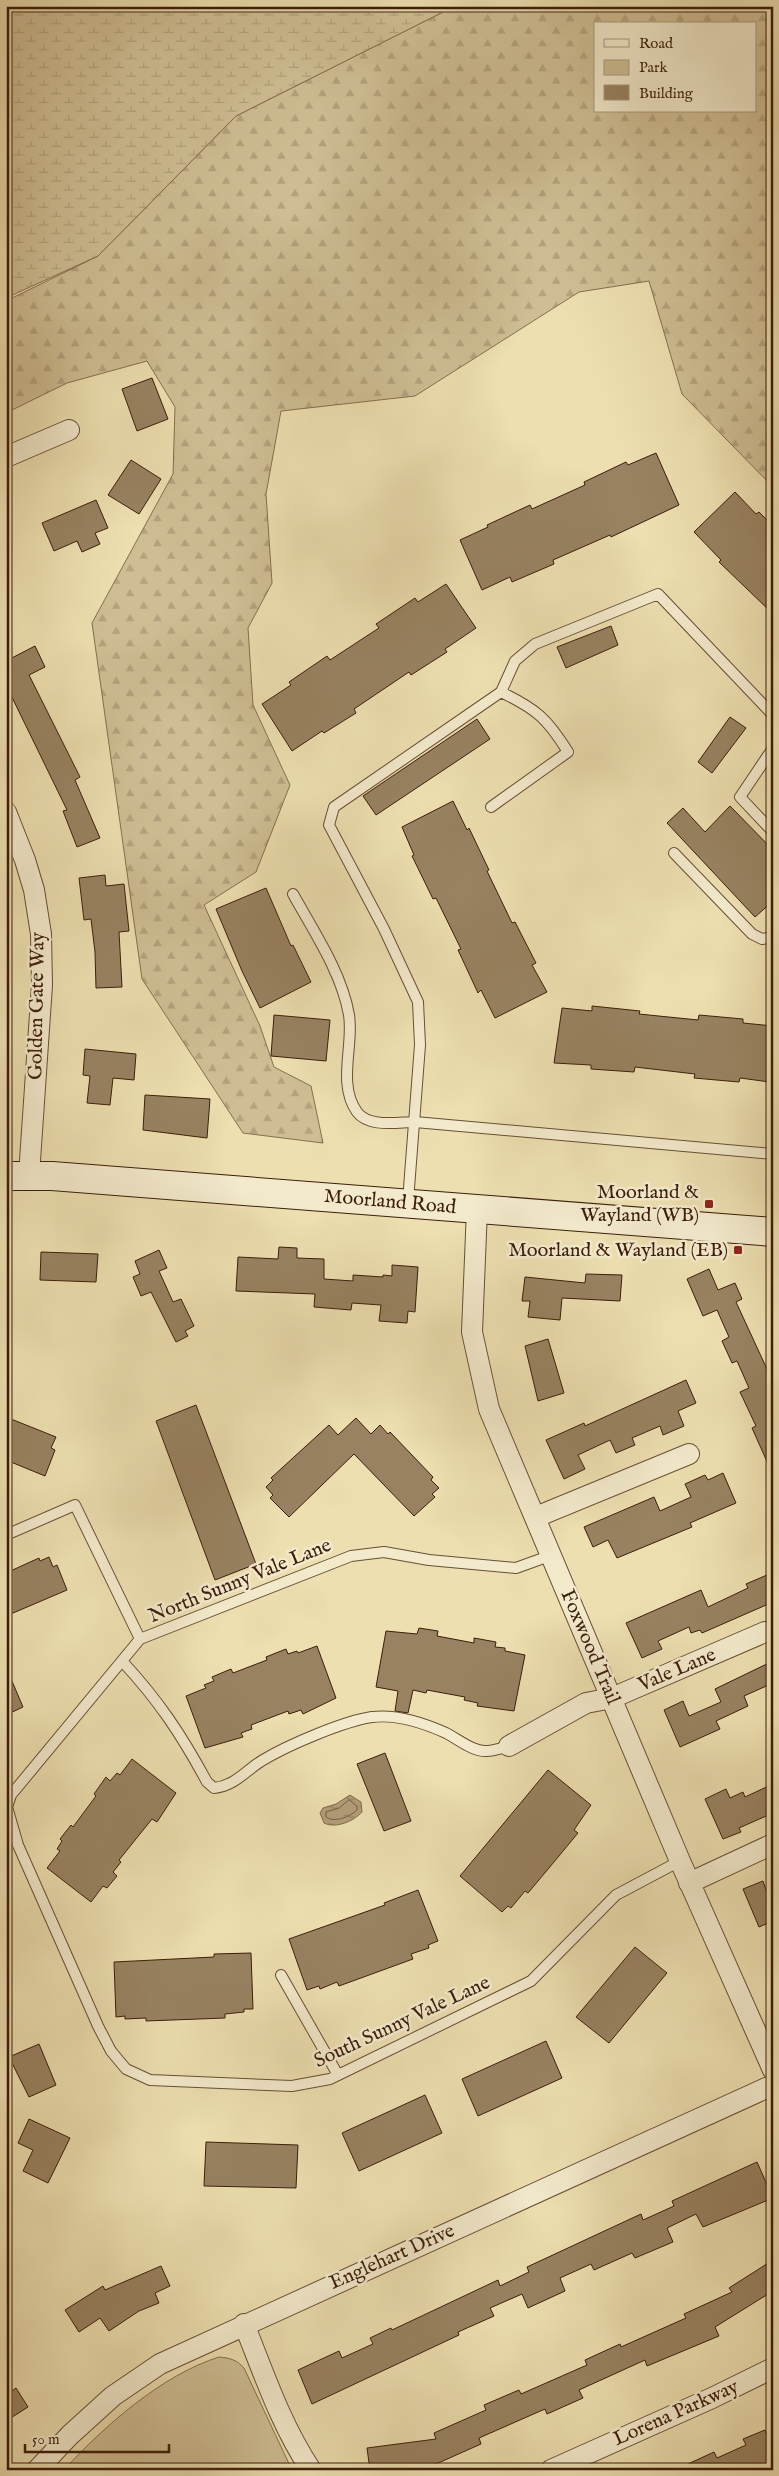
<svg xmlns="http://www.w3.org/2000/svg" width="779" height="2476" font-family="'IM FELL English',serif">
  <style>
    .forest { fill: url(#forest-firs); stroke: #866e50; fill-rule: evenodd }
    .wetland { fill: url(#wetland-marsh); stroke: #866e50 }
    .park { fill: #cfbe94; stroke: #866e50 }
    .water { fill: url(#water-ripples); stroke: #826a4c }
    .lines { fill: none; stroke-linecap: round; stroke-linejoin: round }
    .shore { stroke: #765d42; stroke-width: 1 }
    .building { fill: #988261; stroke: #3c1d0b }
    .lane-casing { stroke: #684e34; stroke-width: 12 }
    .street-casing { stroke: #684e34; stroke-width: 22 }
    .secondary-casing { stroke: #3c1d0b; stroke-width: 30 }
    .lane { stroke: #f3eacc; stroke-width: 10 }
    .street { stroke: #f3eacc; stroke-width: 20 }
    .secondary { stroke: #f3eacc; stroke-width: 28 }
    .poi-dot { fill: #8f2418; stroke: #f3eacc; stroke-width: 2 }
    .labels { text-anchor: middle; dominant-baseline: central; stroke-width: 5; stroke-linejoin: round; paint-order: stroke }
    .street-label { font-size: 20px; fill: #3c1d0b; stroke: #f3eacc }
    .poi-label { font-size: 20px; fill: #3c1d0b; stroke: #f3eacc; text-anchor: end }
  </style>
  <defs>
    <pattern id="forest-firs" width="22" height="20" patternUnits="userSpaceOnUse" patternTransform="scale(1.25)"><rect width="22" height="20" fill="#cfbe94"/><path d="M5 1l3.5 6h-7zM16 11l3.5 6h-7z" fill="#b3a37e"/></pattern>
    <pattern id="wetland-marsh" width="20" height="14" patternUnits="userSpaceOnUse" patternTransform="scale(1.25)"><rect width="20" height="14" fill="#cfbe94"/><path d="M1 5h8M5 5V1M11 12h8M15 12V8" fill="none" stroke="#b3a37e"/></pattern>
    <pattern id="water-ripples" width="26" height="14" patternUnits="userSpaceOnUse" patternTransform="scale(1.25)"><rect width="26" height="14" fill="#b19d78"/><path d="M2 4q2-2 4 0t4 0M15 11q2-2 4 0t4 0" fill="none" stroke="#917f61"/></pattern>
  </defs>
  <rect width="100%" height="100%" fill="#eddfb0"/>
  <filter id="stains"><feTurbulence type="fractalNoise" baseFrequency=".004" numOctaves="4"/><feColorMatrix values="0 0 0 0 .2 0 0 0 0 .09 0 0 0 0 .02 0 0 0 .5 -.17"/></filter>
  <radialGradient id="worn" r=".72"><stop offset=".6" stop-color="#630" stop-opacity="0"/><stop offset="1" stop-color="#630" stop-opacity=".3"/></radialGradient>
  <path class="forest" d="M455,6H773V487L682,394L649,281L579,292L415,396L281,411L266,494L272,583L248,628L253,705L290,785L256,872L204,905L260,1026L274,1067L311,1086L323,1143L243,1133L142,979L92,623L173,474L175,407L147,361L67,383L6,413V301L98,256L236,116ZM595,24H755V111H595Z"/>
  <path class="wetland" d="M6,6H455L236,116L98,256L6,298Z"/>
  <path class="park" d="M219,2357C229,2358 236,2359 244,2368L292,2470H64C104,2426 162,2375 219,2357Z"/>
  <path class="water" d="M350,1795L361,1802L362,1812C354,1821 336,1829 324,1823L320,1813L323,1808L336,1804Z"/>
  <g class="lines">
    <path class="shore" d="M349,1800L357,1806V1810C350,1817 334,1823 326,1817V1812L339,1808Z"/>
  </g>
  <path class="building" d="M152,378L168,419L137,431L122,389Z
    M656,453L679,505L611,537L610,535L553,560L554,564L512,582L510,577L482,590L460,540L488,527L487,525L530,505L532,509L585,485L584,482L626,462L628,465Z
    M131,460L161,479L139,514L108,495Z
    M735,492L756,514L759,512L773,526V614L719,562L721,560L694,532Z
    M96,500L108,528L95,533L100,544L82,552L77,541L54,551L42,523Z
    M446,584L476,628L445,649L447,652L411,675L409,672L354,709L356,713L324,733L322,731L292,751L262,704L291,685L289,682L327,656L330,660L379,628L376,624L415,598L418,602Z
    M611,626L618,645L566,668L557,647Z
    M35,646L45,667L29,675L80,777L75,780L100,838L77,847L63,811L67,810L6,685V661Z
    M730,717L746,728L712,773L698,762Z
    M477,719L490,739L376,815L363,796Z
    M453,801L467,830L469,828L489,870L487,871L512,923L515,922L536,963L532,965L547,992L495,1018L481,990L478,993L458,950L461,949L436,898L433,899L412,856L414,855L402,827Z
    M730,806L773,850V901L755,917L667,823L683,808L705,832Z
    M105,875L106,886L124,884L129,931L119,932L122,987L96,988L95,952L91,919L84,920L79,878Z
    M266,888L291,946L293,945L311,982L260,1008L242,971L216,909Z
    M592,1006L640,1011L639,1014L698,1020L699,1015L743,1019V1023L773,1026L770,1082L740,1078L739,1082L694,1078L695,1074L635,1067L634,1072L591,1069V1065L554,1063L562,1008L592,1011Z
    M274,1015L330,1020L326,1061L271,1056Z
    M85,1049L136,1054L134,1080L113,1078L110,1105L87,1103L90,1076L83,1075Z
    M145,1095L210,1099L207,1138L143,1130Z
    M279,1247L297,1248V1258L324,1259V1279L353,1281V1275L383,1277V1275L392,1276V1265L418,1267L415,1312L408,1311L407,1323L379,1321L381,1305L352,1303L351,1310L314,1307L315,1294L236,1291L238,1257L278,1259Z
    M159,1250L167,1268L159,1271L173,1302L181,1299L194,1326L185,1331L188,1336L176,1342L151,1292L141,1296L133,1277L140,1274L135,1261Z
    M41,1252L98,1254L96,1282L40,1280Z
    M709,1269L718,1290L735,1283L742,1299L736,1302L772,1380L768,1382L773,1392V1475L752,1428L756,1426L740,1392L749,1388L737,1361L732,1363L722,1341L729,1337L717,1310L703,1316L687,1279Z
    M586,1274L622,1275L620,1301L562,1298L560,1320L528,1317L530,1301H522L525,1277L585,1283Z
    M548,1339L564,1393L538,1401L525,1346Z
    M686,1380L696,1403L678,1411L684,1426L663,1435L660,1426L632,1438L635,1445L616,1453L610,1440L578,1455L585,1469L564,1479L546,1440L584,1423L585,1426Z
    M196,1405L256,1564L215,1580L156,1421Z
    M6,1417L56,1437L51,1448L55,1450L45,1476L6,1460Z
    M356,1418L371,1434L380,1425L388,1434L390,1432L433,1477L431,1480L439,1488L432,1494L435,1497L414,1516L354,1454L289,1517L270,1498L273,1495L266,1487L273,1480L271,1478L329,1425L338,1435Z
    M723,1473L736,1503L690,1523L692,1527L617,1558L608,1540L593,1547L584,1527L654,1497L660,1511L691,1497L685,1484L705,1475L708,1480Z
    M49,1557L53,1567L57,1565L67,1590L6,1616V1573L39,1558L40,1561Z
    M767,1575L773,1587V1602L702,1633L700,1630L691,1633L689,1627L658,1641L662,1649L642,1658L626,1623L701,1590L708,1607L748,1588L746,1584Z
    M419,1628L438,1631L437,1636L474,1643V1638L496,1642L495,1647L505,1648V1651L525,1655L514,1711L477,1706L478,1703L464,1700L465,1697L427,1690L426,1693L413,1690L408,1713L395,1711L398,1691L376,1687L386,1631L417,1634Z
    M317,1646L336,1698L303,1714L301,1710L289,1714L288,1711L251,1725L252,1729L241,1733L243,1737L205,1748L186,1696L206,1688L204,1685L214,1681L212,1677L231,1669L233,1673L267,1660L266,1657L286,1649L288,1654L297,1651L298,1653Z
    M773,1661V1683L744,1696L748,1706L716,1721L720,1729L680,1747L664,1710L683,1701L689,1716L721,1702L715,1689Z
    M6,1667L23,1707L6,1715Z
    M385,1753L411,1821L384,1831L357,1764Z
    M132,1759L176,1793L157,1822L152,1819L119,1860L121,1862L113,1872L117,1876L107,1888L103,1886L91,1902L47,1868L60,1851L57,1849L62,1841L60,1839L71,1825L73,1827L96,1796L94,1794L106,1777L110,1781L117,1773L120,1775Z
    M548,1770L591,1805L574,1830L578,1833L549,1868L528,1893L525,1891L511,1908L508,1906L502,1912L460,1876Z
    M773,1784V1813L739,1828L741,1832L723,1839L705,1799L726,1789L730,1798L743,1792L745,1797Z
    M763,1881L766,1890L773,1887V1921L759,1927L743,1889Z
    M418,1890L438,1941L428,1945L429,1948L411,1954L413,1959L339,1986L337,1982L320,1989L319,1986L307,1990L289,1939L385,1905L384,1903Z
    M635,1947L667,1973L609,2043L576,2017Z
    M251,1953L253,2009H244V2012L225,2014V2018L146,2021V2018L125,2019V2016L116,2017L114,1962L214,1957V1954Z
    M546,2041L562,2078L478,2116L462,2079Z
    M39,2044L56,2085L29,2097L9,2057Z
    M425,2095L442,2133L359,2171L342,2133Z
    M29,2119L70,2138L48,2183L23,2171L33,2150L18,2143Z
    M206,2142L298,2145L296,2188L204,2186Z
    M757,2162L773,2198L703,2227L696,2214L667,2228L673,2242L635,2258L632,2253L594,2270L591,2264L560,2278L565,2291L528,2308L522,2294L490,2308L494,2316L458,2332L459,2335L312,2404L298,2370L339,2351L342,2358L373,2344L370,2338L391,2328L392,2330L498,2280L500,2286L529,2272L527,2267L641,2214L643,2220L674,2206L672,2201Z
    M773,2260V2291L715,2327L719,2336L647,2366L645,2360L579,2390L583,2398L547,2414L545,2409L479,2438L481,2444L436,2464L395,2470H370L367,2448L436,2439L434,2433L486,2410L484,2405L519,2390L521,2394L587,2365L585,2360L620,2344L621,2347L686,2318L684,2314L732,2292L729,2288Z
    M161,2266L170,2286L155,2293L159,2303L139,2311L109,2331L100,2318L79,2332L65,2310L103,2286L105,2290Z
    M16,2388L28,2407L6,2421V2395Z
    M765,2430L773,2448V2466L763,2470H675L714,2452L717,2458L746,2445L743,2439Z"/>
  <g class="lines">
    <defs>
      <path id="lane" d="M773,748L740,797L773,832
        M491,807L568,752C547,718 536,709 501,692
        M674,853L752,934L762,939L773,937
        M293,894C313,930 342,973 349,1015C354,1045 337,1084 357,1112C369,1128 398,1122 415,1122L773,1154
        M408,1201L420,1045L418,1002L384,929L329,825L334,807L501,692L515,661L535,644L658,594L773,715
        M6,1535L75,1505L140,1639
        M552,1555L516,1568L429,1560L384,1552L351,1556L140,1639L11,1795L7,1807L18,1845L98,2026L111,2051L126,2069L150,2080L292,2086L330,2079L531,1981L616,1895L680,1861
        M122,1661C159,1701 181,1734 207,1782L214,1788C235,1786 246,1770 263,1760C288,1745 344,1721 372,1717C396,1714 424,1723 446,1733C458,1739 473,1752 487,1751C494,1751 502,1748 509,1746
        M281,1975L338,2075"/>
      <path id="street" d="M6,457L69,430
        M6,812L25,860L34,890L41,934L42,985L29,1175
        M477,1209L472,1332L489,1409L680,1861L773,2070
        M536,1517L689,1454
        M509,1746L586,1703L612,1698L765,1632
        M689,1883L773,1844
        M244,2324C264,2374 281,2425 311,2470
        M37,2470L70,2435L113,2396L160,2364L773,2085
        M551,2470L712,2398L773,2368"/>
      <path id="secondary" d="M6,1176H52L773,1232"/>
    </defs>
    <use href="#lane" class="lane-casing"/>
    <use href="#street" class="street-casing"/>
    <use href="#secondary" class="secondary-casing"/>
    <use href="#lane" class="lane"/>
    <use href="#street" class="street"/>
    <use href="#secondary" class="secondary"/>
  </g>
  <g class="poi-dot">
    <rect x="704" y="1199" width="10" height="10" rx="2.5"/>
    <rect x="733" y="1245" width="10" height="10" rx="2.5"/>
  </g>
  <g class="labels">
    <g class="street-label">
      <text transform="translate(37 1006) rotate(-89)">Golden Gate Way</text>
      <text transform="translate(390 1202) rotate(5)">Moorland Road</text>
      <text transform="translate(240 1581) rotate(-22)">North Sunny Vale Lane</text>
      <text transform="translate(590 1647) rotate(67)">Foxwood Trail</text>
      <text transform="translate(677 1670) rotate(-23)">Vale Lane</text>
      <text transform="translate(402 2022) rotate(-25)">South Sunny Vale Lane</text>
      <text transform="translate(392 2257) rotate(-24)">Englehart Drive</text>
      <text transform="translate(676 2413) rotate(-24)">Lorena Parkway</text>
    </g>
    <g class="poi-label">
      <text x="699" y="1192">Moorland &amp;<tspan x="699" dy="23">Wayland (WB)</tspan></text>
      <text x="728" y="1250">Moorland &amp; Wayland (EB)</text>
    </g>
  </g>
  <rect width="779" height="2476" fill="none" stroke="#eddfb0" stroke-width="25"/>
  <rect x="8" y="8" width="764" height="2461" fill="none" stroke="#3c1d0b" stroke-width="2.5"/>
  <rect x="12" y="12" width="754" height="2451" fill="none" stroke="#3c1d0b"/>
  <rect x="594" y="22" width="162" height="90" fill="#f3eacc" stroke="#aa987f"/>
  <rect x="604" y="39" width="25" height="8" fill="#f3eacc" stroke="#aa987f"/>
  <text x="639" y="48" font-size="15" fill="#3c1d0b">Road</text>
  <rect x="604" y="60" width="25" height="15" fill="#cfbe94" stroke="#aa987f"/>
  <text x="639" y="72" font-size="15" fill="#3c1d0b">Park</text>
  <rect x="604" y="85" width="25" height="15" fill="#988261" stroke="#aa987f"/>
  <text x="639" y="98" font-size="15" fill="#3c1d0b">Building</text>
  <path d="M25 2444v8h144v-8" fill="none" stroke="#3c1d0b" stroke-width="2.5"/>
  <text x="32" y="2444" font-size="15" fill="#3c1d0b" stroke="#f3eacc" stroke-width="4" paint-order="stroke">50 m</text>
  <rect width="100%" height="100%" filter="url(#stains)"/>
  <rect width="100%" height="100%" fill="url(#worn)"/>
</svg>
